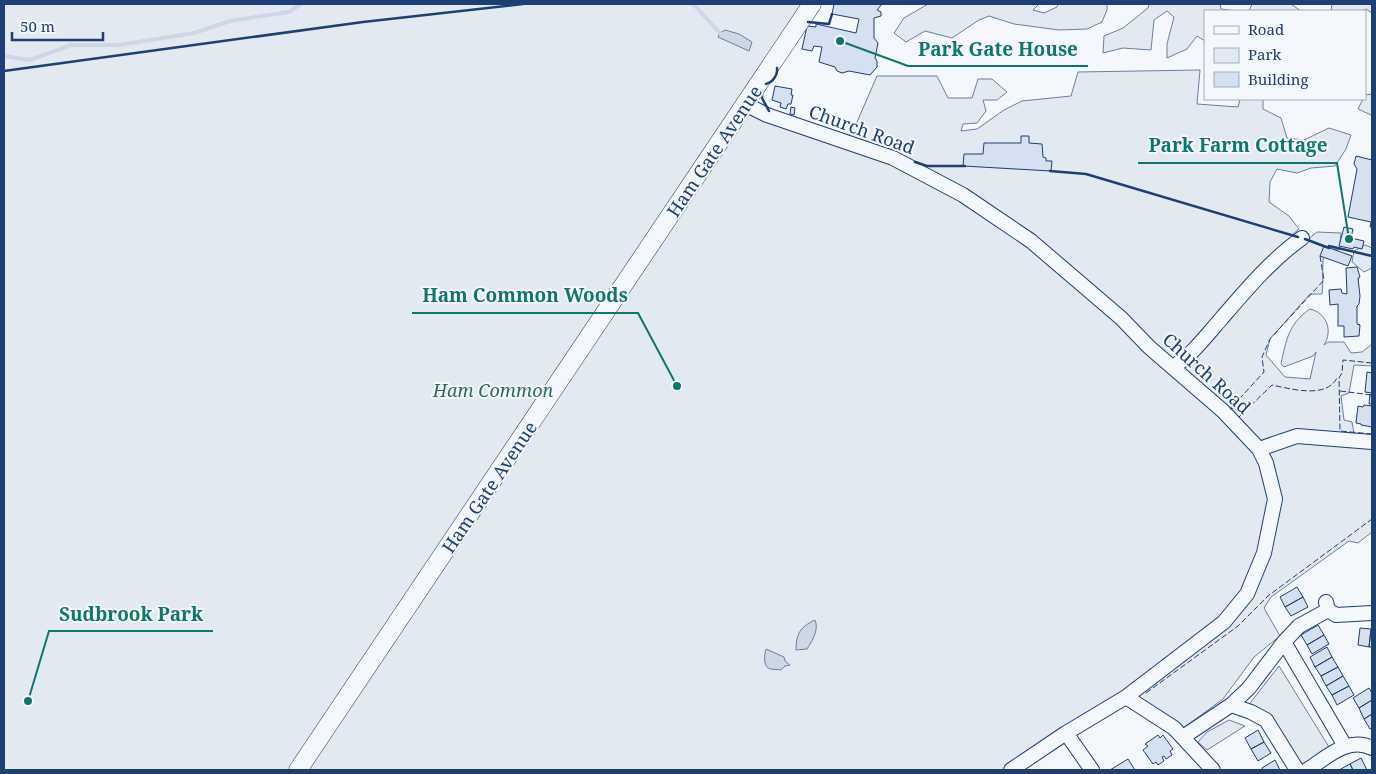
<svg xmlns="http://www.w3.org/2000/svg" width="1376" height="774" font-family="'Noto Serif',serif">
  <style>
    .green { fill: #e3e9f0; stroke: #687fa3 }
    .water { fill: #cfd7e4; stroke: #687fa3 }
    .lines { fill: none; stroke-linecap: round; stroke-linejoin: round }
    .stream { stroke: #cfd7e4; stroke-width: 4 }
    .building { fill: #d5e0f0; stroke: #1d3f73 }
    .minor-casing { stroke: #1d3f73; stroke-width: 16 }
    .major-casing { stroke: #1d3f73; stroke-width: 19 }
    .minor { stroke: #f4f7fb; stroke-width: 14 }
    .major { stroke: #f4f7fb; stroke-width: 18 }
    .fence { stroke: #1d3f73; stroke-width: 1; stroke-dasharray: 6 2.5; stroke-linecap: butt }
    .wall { stroke: #1d3f73; stroke-width: 2.5 }
    .labels { text-anchor: middle; dominant-baseline: central; stroke-width: 4; stroke-linejoin: round; paint-order: stroke }
    .street-label { font-size: 18px; fill: #1d3f73; stroke: #f4f7fb }
    .park-label { font-size: 18px; font-style: italic; fill: #2c6c60; stroke: #f4f7fb }
    .leader { fill: none; stroke: #0f766e; stroke-width: 2 }
    .callout-dot { fill: #0f766e; stroke: #f4f7fb; stroke-width: 2 }
    .callout-label { font-size: 19px; text-anchor: middle; font-weight: bold; fill: #0f766e; stroke: #f4f7fb; stroke-width: 4; stroke-linejoin: round; paint-order: stroke }
  </style>
  <rect width="100%" height="100%" fill="#f4f7fb"/>
  <path class="green" d="M4,4H807L745,103L845,142L857,122L877,76H937L948,98H972L978,79H992L1007,92L997,100H983L986,111L977,123L963,124L961,131L977,129L1004,110L1022,101L1071,96L1078,72L1200,70L1197,104L1238,107L1240,99H1263V109L1281,118L1287,138L1304,140L1329,128L1351,135L1346,149L1335,166L1311,168L1297,173L1277,169L1270,182L1269,202L1289,216L1299,229L1292,235L1307,240L1317,232L1341,233L1339,250L1325,248C1321,263 1324,278 1322,294H1310L1270,339L1266,355L1285,377L1310,379L1316,352L1313,356L1284,367L1281,364C1286,340 1289,323 1310,309C1327,313 1333,331 1324,345L1328,342H1344L1351,353L1362,352L1372,344V366L1354,365L1349,393L1341,396L1344,420L1352,422L1354,433H1348L1372,442V532L1358,543L1349,541L1271,597L1264,608L1280,636L1254,657L1223,699L1182,729L1133,692L1012,770H4Z
    M928,4H1039L1033,10L1044,13L1057,7L1058,4H1107V10L1102,22L1087,29L1059,30L1014,24L989,16L979,20L952,38L925,31L906,42L894,33L904,18Z
    M1149,4H1220L1221,9L1238,11H1205V41L1197,36L1187,49L1167,58V44L1174,17L1167,11L1154,20L1151,50L1123,48L1103,53L1104,36L1123,28L1148,8Z
    M1252,4H1291L1301,11H1249Z
    M1332,4H1372V13L1366,9L1362,11H1331Z
    M1372,94V115H1371L1358,109L1363,99H1365V95Z
    M1365,245L1372,248V268L1364,272L1352,262L1354,251Z
    M1279,666L1329,747L1301,768L1247,707Z
    M1229,720L1245,726L1207,750L1198,742L1207,732Z"/>
  <path class="water" d="M725,30L739,34L752,42L749,51L718,37L720,33Z
    M815,620C819,629 813,640 807,649L796,650C796,634 800,627 815,620Z
    M766,649L784,657L785,661L790,665L785,666L781,670C778,669 774,670 771,669C763,668 764,656 766,649Z"/>
  <g class="lines">
    <path class="stream" d="M693,4L720,33
      M4,56L30,60L71,45H119L194,33L230,21L289,12L301,4"/>
  </g>
  <path class="building" d="M834,4H882L877,10L881,12V16L874,18V38L878,43L875,58L877,61V67L870,75L849,71L842,73L837,71L835,67L819,62L822,47L814,46L812,51L802,49L807,26L816,27V24L856,33L859,19L832,14Z
    M775,86L792,89L791,95H793L791,104H788L786,109L780,107L781,103L772,100Z
    M791,107L795,108L794,115L790,114Z
    M1021,136H1029V143L1042,144L1043,157L1046,158V161H1052L1051,171L963,166L964,154H983L984,143H1021Z
    M1356,156L1372,160V227H1370L1371,222L1348,217L1357,169L1354,164Z
    M1344,227L1353,229L1351,238L1364,241L1362,249L1354,247L1353,249L1339,246Z
    M1324,246L1352,256L1348,266L1320,256Z
    M1357,267L1360,277L1358,278L1360,296L1359,304L1357,306V324L1360,325L1359,336L1344,337V326H1338V304L1330,305L1329,290L1341,289L1342,293L1347,294L1346,268Z
    M1367,372L1372,373V393L1365,392Z
    M1370,395H1372V404H1369Z
    M1364,405L1372,406V427L1361,425V424L1356,423L1358,406L1363,407Z
    M1297,587L1303,597L1285,607L1280,597Z
    M1303,597L1308,607L1291,616L1285,607Z
    M1318,625L1324,635L1307,645L1301,635Z
    M1360,628L1371,629L1369,647L1358,645Z
    M1371,629H1372V647H1369Z
    M1324,635L1329,644L1312,654L1307,645Z
    M1327,647L1332,657L1315,667L1310,657Z
    M1332,657L1338,667L1321,676L1315,667Z
    M1338,667L1343,676L1326,686L1321,676Z
    M1343,676L1349,686L1332,695L1326,686Z
    M1349,686L1354,695L1337,705L1332,695Z
    M1369,688L1372,693V700L1359,708L1353,698Z
    M1372,700V714L1364,719L1359,708Z
    M1372,714V728L1370,729L1364,719Z
    M1258,730L1264,742L1251,749L1245,738Z
    M1158,735L1160,738L1163,735L1173,749L1170,751L1172,755L1166,759L1164,756L1162,757L1164,761L1158,765L1156,762L1153,764L1143,750L1148,746L1145,744Z
    M1264,742L1271,753L1258,761L1251,749Z
    M1361,758L1367,770H1353L1350,764Z
    M1128,759L1135,770H1110Z
    M1275,760L1280,770H1263L1262,768Z
    M1350,764L1353,770H1339Z"/>
  <g class="lines">
    <defs>
      <path id="minor" d="M745,104L767,115L893,158L963,195L1031,241L1121,318L1149,347L1223,411L1259,449L1266,463L1275,499L1264,553L1247,594L1224,622L1126,697L1066,733L1011,770
        M1173,367C1192,355 1206,336 1221,319C1246,290 1271,260 1302,238
        M1259,449L1297,436L1372,442
        M1328,610L1336,615L1372,613
        M1284,642L1345,746
        M1126,697L1174,728L1213,770
        M1231,705L1251,712L1266,720L1297,770
        M1066,733L1092,770
        M1183,737L1231,705L1249,688L1284,642L1299,626L1328,610L1326,602
        M1307,770C1326,758 1348,736 1372,748"/>
      <path id="major" d="M298,770L812,4"/>
    </defs>
    <use href="#minor" class="minor-casing"/>
    <use href="#major" class="major-casing"/>
    <use href="#minor" class="minor"/>
    <use href="#major" class="major"/>
    <path class="fence" d="M1320,256L1324,280L1270,339L1262,357L1264,372L1230,409L1234,408L1240,414L1239,417L1272,385C1291,389 1326,399 1337,378H1339
      M1372,363L1343,360L1342,373L1339,378L1340,431L1372,434
      M1340,391L1372,395
      M1146,693L1238,626L1268,596L1372,519"/>
    <path class="wall" d="M808,22L829,24L832,14
      M4,71L363,22L523,4
      M766,84C773,82 778,75 777,68
      M762,91V98L769,111
      M915,162L927,166H965
      M1050,171L1086,174L1298,237
      M1305,239L1329,248V246L1372,256"/>
  </g>
  <g class="labels">
    <g class="street-label">
      <text transform="translate(862 129) rotate(20)">Church Road</text>
      <text transform="translate(714 151) rotate(-56)">Ham Gate Avenue</text>
      <text transform="translate(1207 373) rotate(42)">Church Road</text>
      <text transform="translate(489 487) rotate(-56)">Ham Gate Avenue</text>
    </g>
    <g class="park-label">
      <text x="493" y="390">Ham Common</text>
    </g>
  </g>
  <path class="leader" d="M840 41L908 66H1088M1349 239L1337 163H1138M677 386L638 313H412M28 701L49 631H213"/>
  <g class="callout-dot">
    <circle cx="840" cy="41" r="5"/>
    <circle cx="1349" cy="239" r="5"/>
    <circle cx="677" cy="386" r="5"/>
    <circle cx="28" cy="701" r="5"/>
  </g>
  <g class="callout-label">
    <text x="998" y="56">Park Gate House</text>
    <text x="1238" y="152">Park Farm Cottage</text>
    <text x="525" y="302">Ham Common Woods</text>
    <text x="131" y="621">Sudbrook Park</text>
  </g>
  <rect width="1376" height="774" fill="none" stroke="#1d3f73" stroke-width="10"/>
  <rect x="1204" y="10" width="162" height="90" fill="#f4f7fb" stroke="#9eadc5"/>
  <rect x="1214" y="26" width="25" height="8" fill="#f4f7fb" stroke="#9eadc5"/>
  <text x="1248" y="35" font-size="15" fill="#1d3f73">Road</text>
  <rect x="1214" y="48" width="25" height="15" fill="#e3e9f0" stroke="#9eadc5"/>
  <text x="1248" y="60" font-size="15" fill="#1d3f73">Park</text>
  <rect x="1214" y="72" width="25" height="15" fill="#d5e0f0" stroke="#9eadc5"/>
  <text x="1248" y="85" font-size="15" fill="#1d3f73">Building</text>
  <path d="M12 32v8h91v-8" fill="none" stroke="#1d3f73" stroke-width="2.5"/>
  <text x="20" y="32" font-size="15" fill="#1d3f73" stroke="#f4f7fb" stroke-width="4" paint-order="stroke">50 m</text>
</svg>
